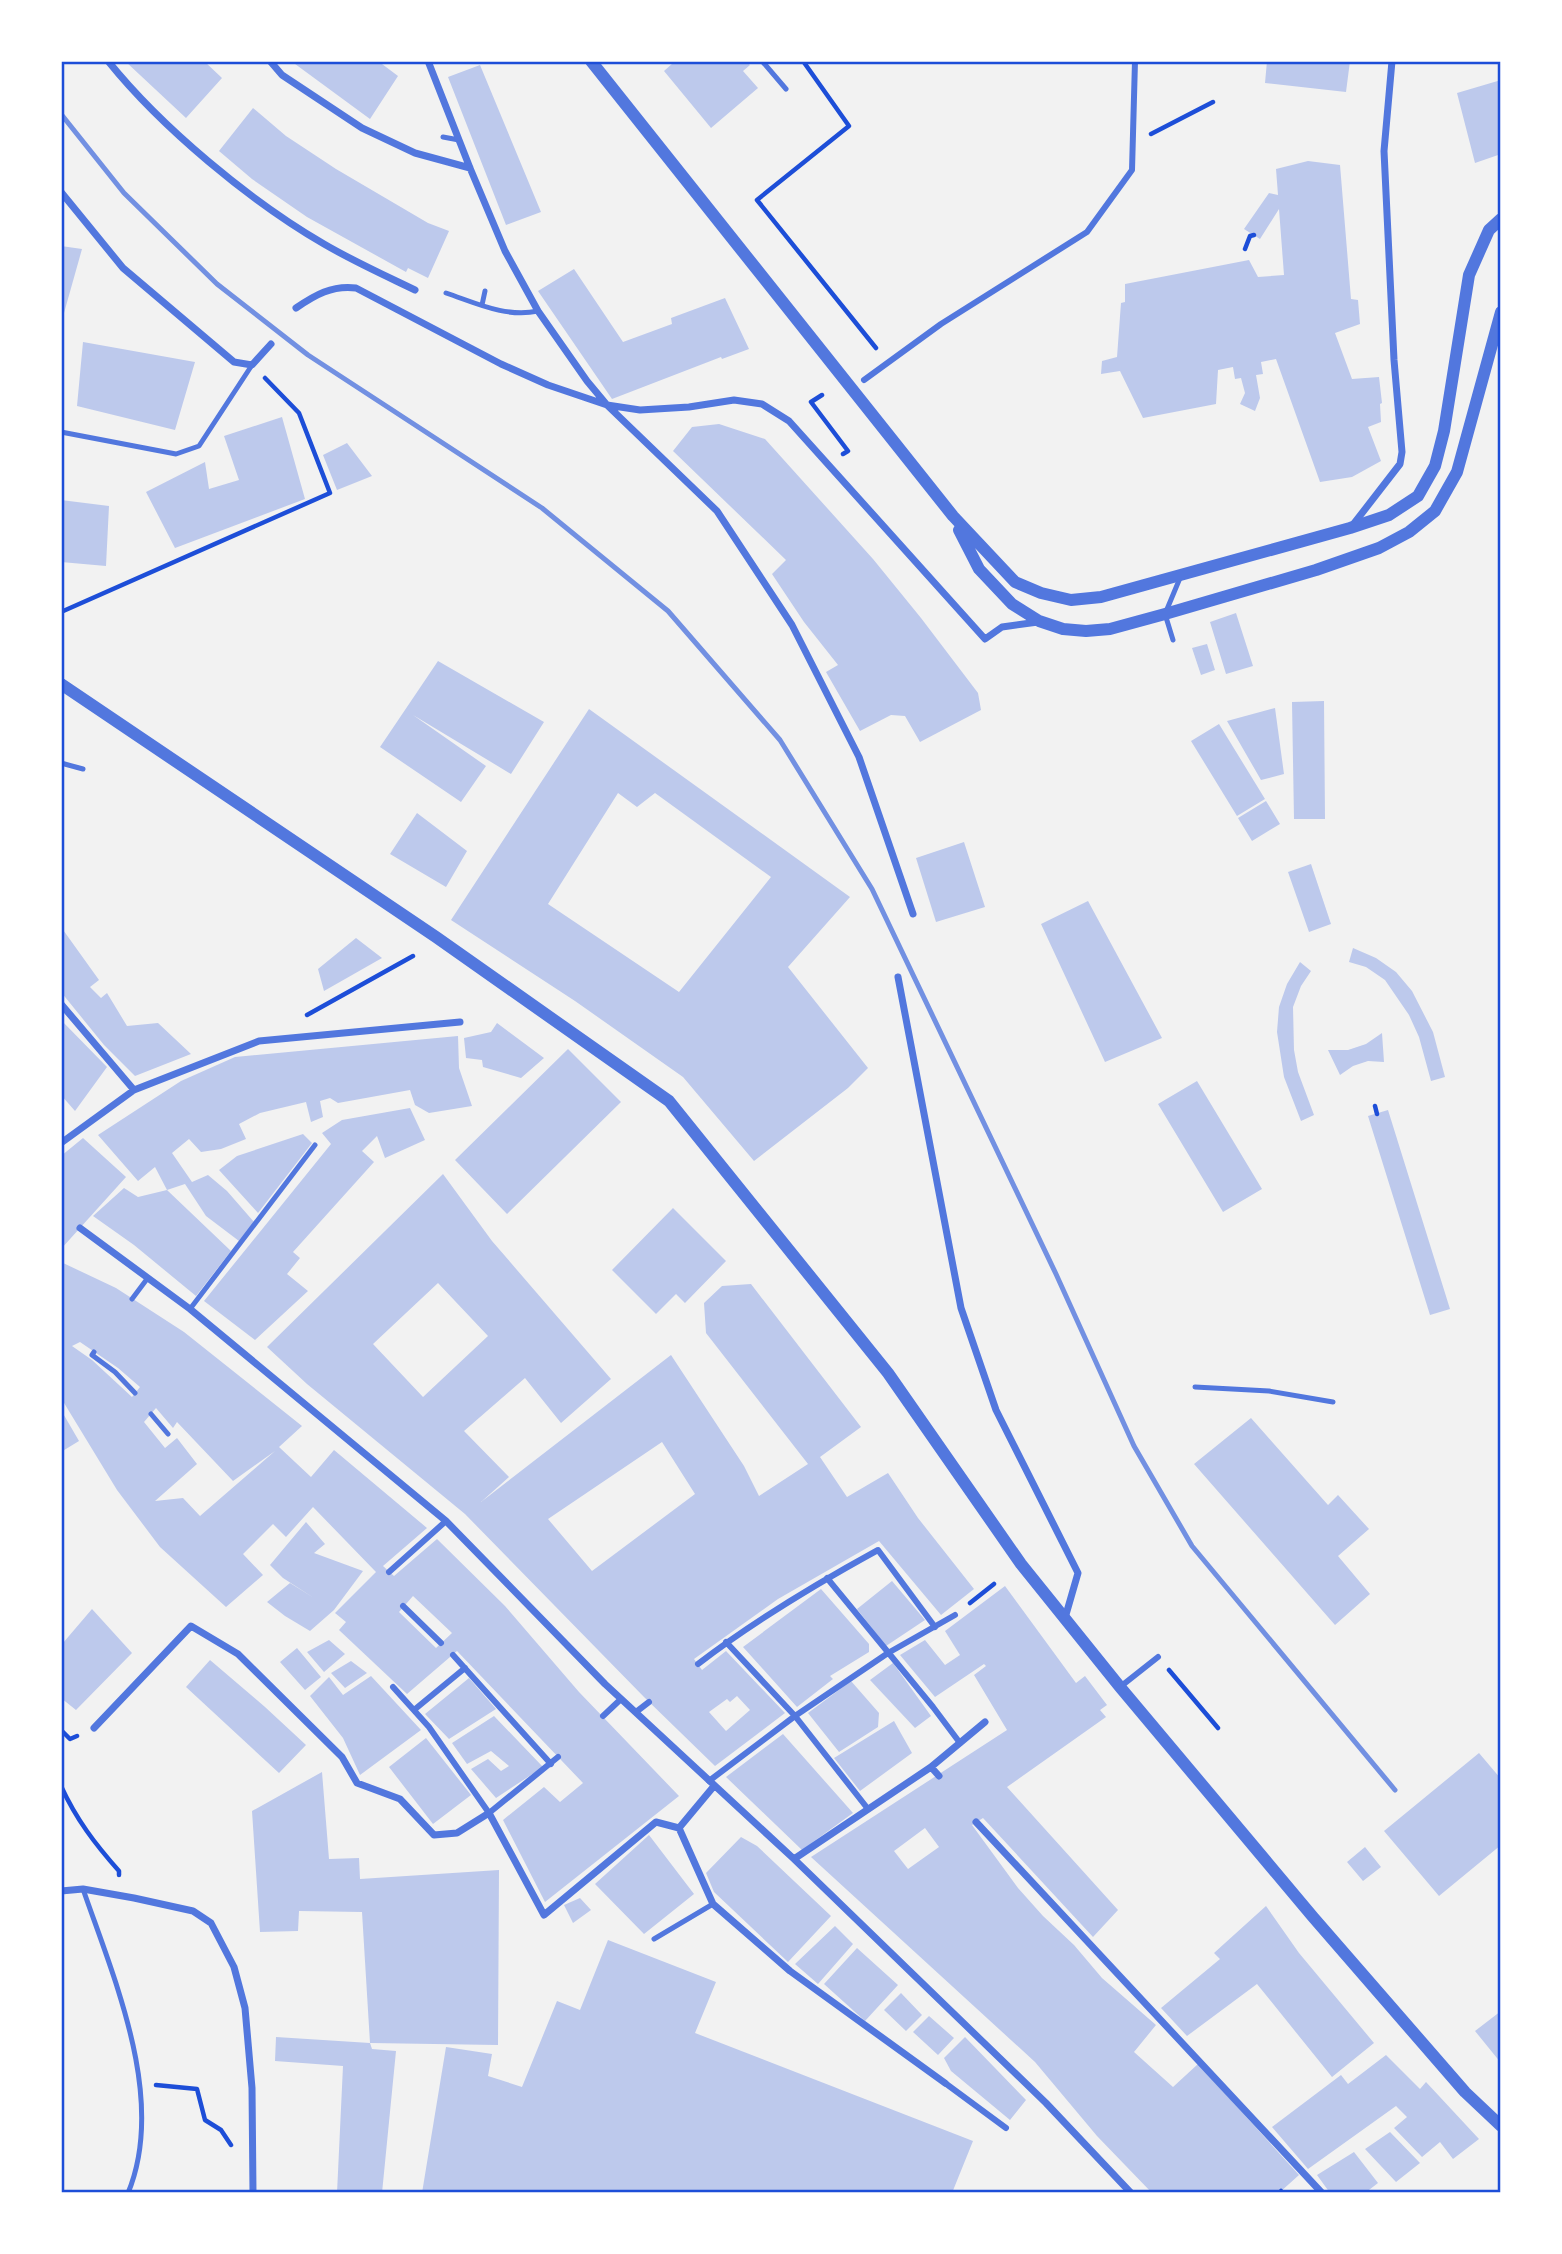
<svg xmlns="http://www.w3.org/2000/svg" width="1562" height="2254" font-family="'Archivo Narrow',sans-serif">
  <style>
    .building { fill: #bdc9ec; fill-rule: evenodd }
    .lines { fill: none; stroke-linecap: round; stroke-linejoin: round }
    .path { stroke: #1d4ed8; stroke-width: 4.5 }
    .service { stroke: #5277de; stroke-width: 5 }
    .pedestrian { stroke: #5277de; stroke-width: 6 }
    .minor { stroke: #5277de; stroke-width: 7 }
    .tertiary { stroke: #5277de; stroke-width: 12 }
    .rail { stroke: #7290e2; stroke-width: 5 }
    .neatline { fill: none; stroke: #1d4ed8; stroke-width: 2.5 }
  </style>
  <rect width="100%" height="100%" fill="#f2f2f2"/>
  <path class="building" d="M125,61H204L222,78L186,118Z
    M291,61H378L398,76L370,119Z
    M671,61H746L750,65L743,71L758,88L711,128L664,71L673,63Z
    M1267,61H1350L1346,92L1265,83Z
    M480,65L541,212L506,225L448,77Z
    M1501,80V154L1475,163L1457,93Z
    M253,108L286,136L336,169L428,223L449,231L428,278L408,268L406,272L307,217L252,179L219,151Z
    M1308,161L1340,165L1351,299L1358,300L1360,324L1335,333L1352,379L1379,377L1382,403L1380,404L1381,422L1368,427L1381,461L1352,477L1320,482L1276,359L1261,362L1263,374L1256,375L1260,398L1255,411L1240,404L1245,393L1241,378L1235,379L1233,367L1218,370L1216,404L1143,418L1120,371L1101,374L1102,361L1117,357L1121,303L1125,302V284L1249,260L1258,277L1284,275L1279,209L1260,239L1244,229L1269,193L1278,195L1276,169Z
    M61,246L82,249L64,313H61Z
    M574,269L623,342L672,324L671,318L725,298L749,349L722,359L721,357L612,399L538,291Z
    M83,342L195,362L175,430L77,406Z
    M282,417L305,499L175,548L146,492L205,462L209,489L239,480L224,436Z
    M719,424L765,439L873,559L921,618L978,693L981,710L920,742L905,716L891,715L860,731L826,672L838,665L804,622L772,574L786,560L673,451L692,427Z
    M347,443L372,476L337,490L323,455Z
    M61,500L109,506L106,566L61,562Z
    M1236,613L1253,666L1226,674L1210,622Z
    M1207,644L1215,670L1201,675L1192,648Z
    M438,661L544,722L511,774L413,715L486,766L461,802L380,747Z
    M1324,701L1325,819H1294L1292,702Z
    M1275,708L1284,774L1261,780L1227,721Z
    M589,709L850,897L788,967L868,1068L848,1088L754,1161L683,1077L575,1001L451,920ZM618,793L637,807L655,793L771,877L679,992L548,904Z
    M1219,724L1265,799L1237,816L1191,741Z
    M1266,801L1280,824L1252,841L1238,818Z
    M417,813L467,851L446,887L390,854Z
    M964,842L985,907L936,922L916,858Z
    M1311,864L1331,924L1309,932L1288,872Z
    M1088,901L1162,1038L1105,1062L1041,924Z
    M61,927L99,980L90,987L101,998L107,993L127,1026L158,1023L191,1054L135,1076L104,1045L61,992Z
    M356,938L382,958L324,991L318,969Z
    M1353,948L1376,958L1396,972L1412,991L1433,1032L1445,1077L1431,1081L1419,1037L1409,1015L1385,980L1366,967L1349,962Z
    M1300,962L1311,971L1301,986L1293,1007L1294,1050L1298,1072L1314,1115L1301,1121L1284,1077L1277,1032L1279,1007L1287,984Z
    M61,1020L107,1067L75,1111L61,1095Z
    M497,1023L544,1058L521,1078L483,1067L482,1060L466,1058L464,1038L491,1032Z
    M1382,1033L1384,1062L1368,1061L1353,1066L1340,1075L1328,1050H1348L1366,1044Z
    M458,1036L459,1068L472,1106L429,1113L415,1105L410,1090L338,1103L330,1098L320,1101L323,1117L311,1122L306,1102L260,1113L239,1124L246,1139L221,1149L201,1152L189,1139L172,1153L192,1182L208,1175L227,1191L254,1222L239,1241L206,1216L185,1184L167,1190L231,1251L196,1296L134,1245L93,1216L124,1188L138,1197L167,1190L155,1167L138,1181L98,1135L181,1081L235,1057Z
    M568,1049L621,1102L507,1214L455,1160Z
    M1197,1081L1262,1189L1223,1212L1158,1104Z
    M410,1108L425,1140L385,1158L377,1136L362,1151L374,1162L293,1252L300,1258L287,1274L308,1291L255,1340L204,1301L331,1144L322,1133L342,1120Z
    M1388,1110L1450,1309L1430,1315L1368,1116Z
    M303,1134L312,1143L258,1213L219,1170L237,1156Z
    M83,1138L126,1177L61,1249V1156Z
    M443,1174L492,1241L611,1379L561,1423L525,1378L464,1431L509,1477L481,1502L671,1355L744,1466L759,1496L808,1464L706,1333L704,1303L722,1286L751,1284L861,1427L820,1457L847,1497L888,1473L918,1518L974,1589L941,1615L879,1541L778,1599L694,1659L702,1670L726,1651L785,1713L715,1766L644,1697L465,1514L307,1384L267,1347ZM438,1283L488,1336L423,1397L373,1344ZM662,1442L695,1494L592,1571L548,1519ZM737,1696L750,1710L726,1731L709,1712L727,1699L730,1702Z
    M673,1208L726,1261L685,1303L676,1294L656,1314L612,1270Z
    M61,1262L116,1288L184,1332L302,1426L279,1447L311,1477L334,1450L427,1528L383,1566L394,1576L437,1539L505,1606L579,1692L679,1796L545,1902L503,1820L544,1787L560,1802L583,1783L457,1651L407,1694L339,1630L346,1622L335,1613L376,1572L313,1507L286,1537L273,1524L243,1554L263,1575L226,1607L160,1547L117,1490L61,1398ZM80,1342L118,1368L140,1387L132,1397L92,1360L72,1346ZM156,1408L173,1428L177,1422L233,1481L275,1451L200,1516L183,1498L155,1501L197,1464L177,1438L165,1448L144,1422ZM413,1596L452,1633L436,1648L399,1612Z
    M61,1410L79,1441L61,1452Z
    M1251,1418L1328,1505L1338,1495L1369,1529L1338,1556L1370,1594L1335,1625L1194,1464Z
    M306,1522L325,1544L314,1553L363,1571L334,1610L310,1631L285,1616L267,1602L290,1583L314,1598L283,1578L270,1565Z
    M892,1581L925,1620L886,1646L857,1609Z
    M1005,1586L1076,1683L1085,1676L1107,1705L1100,1710L1106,1717L1007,1787L1118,1910L1093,1937L983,1818L972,1825L1018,1888L1043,1916L1074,1945L1102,1978L1156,2025L1134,2052L1173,2087L1198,2064L1299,2175L1279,2193H1152L1097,2136L1035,2062L811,1857L1007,1730L974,1675L986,1666L984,1664L935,1697L900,1655L925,1640L945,1665L960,1655L945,1631ZM925,1828L939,1847L908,1869L894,1851Z
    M821,1589L869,1644V1652L830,1676L833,1679L797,1707L743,1647Z
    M92,1609L132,1653L76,1710L61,1698V1642L63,1643Z
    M329,1640L345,1654L324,1672L307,1652Z
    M297,1648L321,1677L305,1690L280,1662Z
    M210,1660L265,1707L306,1745L279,1773L186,1687Z
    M351,1661L367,1673L345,1688L331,1673Z
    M893,1663L931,1716L915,1728L870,1680Z
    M371,1676L421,1730L360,1775L343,1738L310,1696L329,1677L343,1695Z
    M469,1678L496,1709L449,1739L425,1714Z
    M851,1681L879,1713L878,1727L839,1752L808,1713Z
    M494,1716L543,1767L496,1798L471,1769L488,1759L501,1771L509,1766L491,1751L467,1764L452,1743Z
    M894,1721L912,1753L860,1791L834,1758Z
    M783,1734L853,1813L802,1850L726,1777Z
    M426,1738L471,1795L433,1824L389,1767Z
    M1479,1753L1501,1779V1845L1439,1896L1384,1831Z
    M322,1772L329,1859L359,1858L360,1879L499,1870L498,2045L370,2043L372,2049L396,2051L382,2193H337L343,2066L275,2061L276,2037L370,2043L362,1912L299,1911L298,1931L260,1932L252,1811Z
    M649,1835L694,1894L644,1934L595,1884Z
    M741,1837L757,1846L831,1916L788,1962L714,1892L706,1873Z
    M1365,1847L1381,1867L1363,1881L1347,1862Z
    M580,1898L591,1910L573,1923L564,1905Z
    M1266,1906L1299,1953L1374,2043L1332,2077L1257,1984L1187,2036L1161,2008L1220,1959L1214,1953Z
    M835,1926L853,1944L818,1984L795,1964Z
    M608,1940L716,1982L695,2033L973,2141L952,2193H422L446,2047L492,2054L488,2076L522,2087L557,2001L580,2010Z
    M857,1948L898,1985L865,2021L824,1984Z
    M901,1993L922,2015L906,2031L884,2010Z
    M1501,2011V2063L1475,2031Z
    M929,2016L954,2038L938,2055L913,2032Z
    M965,2037L1026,2100L1010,2120L951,2071L944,2058Z
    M1386,2055L1420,2089L1426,2082L1479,2139L1453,2159L1440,2142L1422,2157L1394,2128L1407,2117L1396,2106L1308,2169L1272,2127L1341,2075L1348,2084Z
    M1390,2132L1420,2163L1396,2182L1365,2149Z
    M1354,2152L1378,2183L1365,2193H1330L1317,2175Z"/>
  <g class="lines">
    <path class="path" d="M803,61L849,126L757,200L876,348
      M1151,134L1213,102
      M1245,249L1250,236L1254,235
      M822,395L811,402L848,451L843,454
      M61,612L330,493L299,413L265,378
      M307,1015L413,956
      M1375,1106L1377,1114
      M970,1603L994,1584
      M1169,1670L1218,1728
      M61,1730L70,1739L77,1736
      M61,1786C76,1819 95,1844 119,1871V1875
      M156,2085L197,2089L205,2120L221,2130L231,2145
      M1281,2191L1283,2193"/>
    <path class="service" d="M762,61L786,89
      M443,137L459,140
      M446,293C476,303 506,318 538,311
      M482,305L485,291
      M61,432L176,454L199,446L252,365
      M1173,640L1165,614L1180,578
      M61,763L83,769
      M132,1299L147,1279
      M190,1309L315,1145
      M94,1352L92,1355L115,1372L135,1393
      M1195,1387L1269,1391L1333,1402
      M151,1414L168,1434
      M83,1889C114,1979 167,2099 128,2193
      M654,1939L713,1904"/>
    <path class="pedestrian" d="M864,380L941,324L1087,232L1132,170L1135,61
      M389,1572L446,1521
      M827,1578L933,1707L960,1743
      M403,1606L441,1643
      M726,1642L795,1716L868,1809
      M453,1655L551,1764
      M698,1664C754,1621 816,1584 878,1550L935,1627
      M393,1687L429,1727L489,1813L558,1757
      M1120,1687L1158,1657
      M414,1710L465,1668
      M636,1712L649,1702
      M603,1716L621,1699
      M709,1781L795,1716L888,1653L955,1615
      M945,2083L1006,2128"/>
    <path class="minor" d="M108,61C162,128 250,201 324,244C353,261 384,275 415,290
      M270,61L282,75L362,128L415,153L470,168
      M428,61L470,168L505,251L538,311L587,381L607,405L717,511L792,625L859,757L913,914
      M61,192L123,268L234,362L252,365L271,344
      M296,308C315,295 332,285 356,288L501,364L548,385L607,405L640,410L689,407L734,400L762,404L789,421L985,639L1002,627L1038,622
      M1352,526L1400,464L1402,452L1394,360L1384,151L1392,61
      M898,977L961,1308L996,1410L1078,1573L1065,1618
      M61,1004L134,1090
      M61,1143L134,1090L259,1041L460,1022
      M80,1228L190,1309L446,1521L605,1684L794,1859L1046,2103L1131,2193
      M94,1728L191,1626L238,1654L342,1757L357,1783L400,1799L434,1835L457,1833L489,1813L544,1915L656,1822L679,1828
      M931,1767L939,1776
      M714,1786L679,1828L713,1904L790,1971L945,2083
      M976,1822L1322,2193
      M794,1859L931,1767L985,1722
      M61,1891L83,1889L134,1898L193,1911L211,1923L234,1967L245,2008L252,2088L253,2193"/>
    <path class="tertiary" d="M591,61L953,516L1015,582L1041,593L1071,600L1101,597L1350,528L1389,515L1418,496L1435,466L1444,431L1469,275L1489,230L1501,219
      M959,530L979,569L1012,604L1039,621L1063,629L1086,631L1110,629L1165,614L1316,570L1379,548L1409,532L1435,511L1457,472L1501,312
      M61,684L436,937L669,1101L888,1373L1021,1564L1120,1687L1313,1917L1465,2092L1501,2126"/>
    <path class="rail" d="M61,114L124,193L217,284L308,355L542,508L668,611L780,740L872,889L1056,1274L1134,1446L1192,1546L1395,1790"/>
  </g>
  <rect width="1562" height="2254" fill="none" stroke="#ffffff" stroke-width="126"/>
  <rect x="63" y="63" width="1436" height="2128" class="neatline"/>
</svg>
